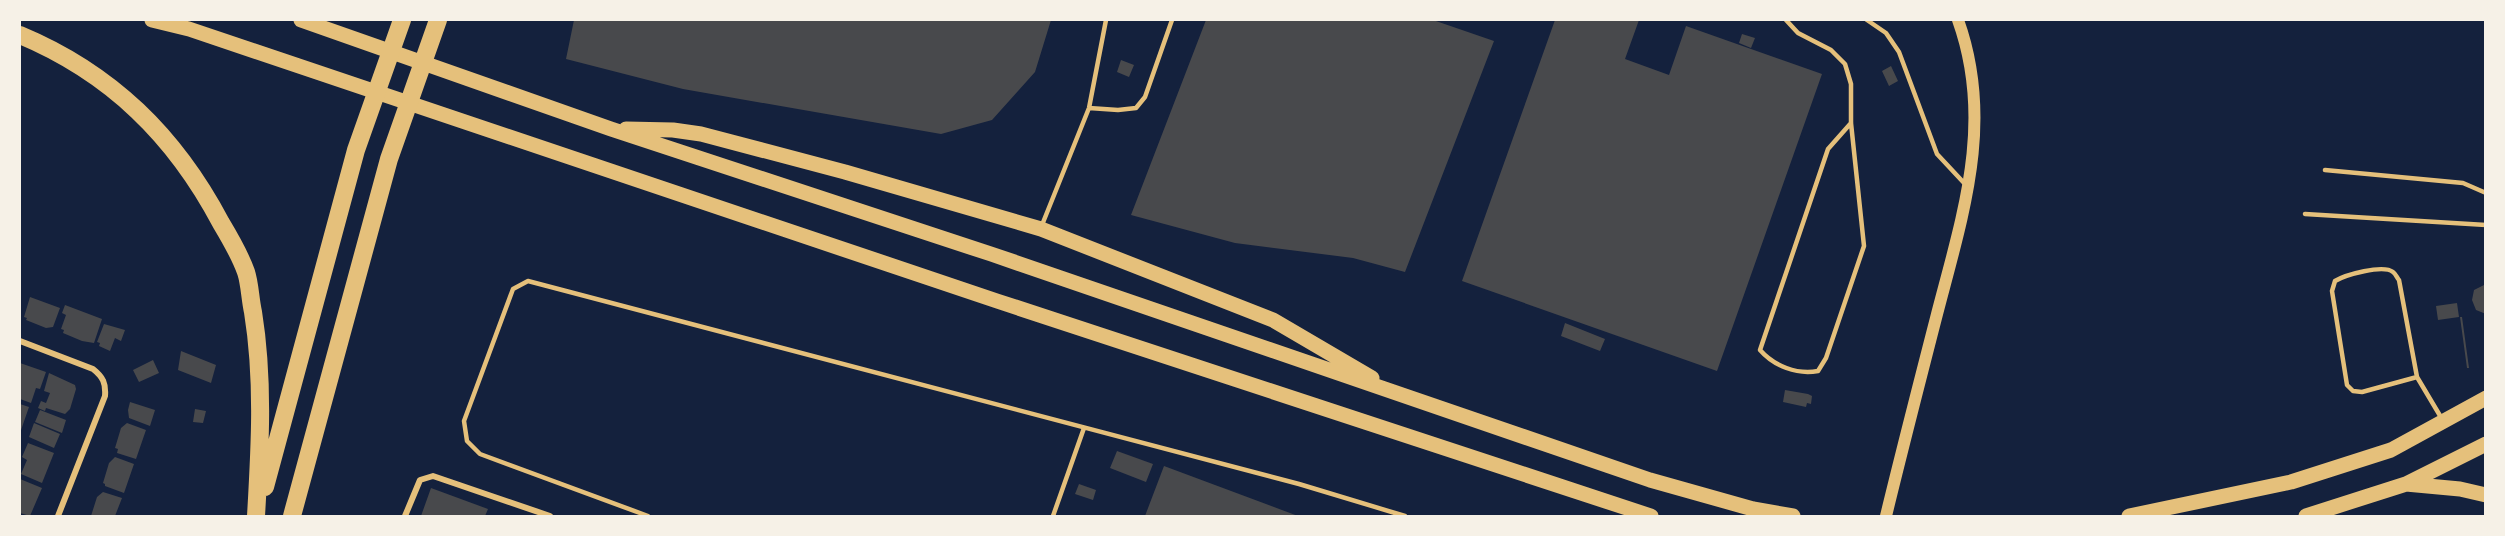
<svg xmlns="http://www.w3.org/2000/svg" width="2505" height="536" font-family="'IBM Plex Serif',serif">
  <style>
    .building { fill: #48494c }
    .lines { fill: none; stroke-linecap: round; stroke-linejoin: round }
    .service { stroke: #e5c07b; stroke-width: 4.5 }
    .minor { stroke: #e5c07b; stroke-width: 6 }
    .secondary { stroke: #e5c07b; stroke-width: 12 }
    .primary { stroke: #e5c07b; stroke-width: 15 }
    .motorway { stroke: #e5c07b; stroke-width: 18 }
  </style>
  <rect width="100%" height="100%" fill="#14213d"/>
  <path class="building" d="M574,20H1051L1035,72L992,120L941,134L683,89L566,59Z
    M1206,20H1433L1494,41L1405,272L1353,258L1235,243L1131,215Z
    M1555,20H1639L1625,59L1669,75L1686,26L1822,74L1717,371L1462,281Z
    M1742,34L1755,38L1751,48L1739,43Z
    M1121,60L1134,65L1129,77L1117,72Z
    M1891,66L1898,81L1889,86L1882,71Z
    M2486,284V314L2476,310L2472,300L2474,290Z
    M30,297L60,308L53,327L46,328L26,320L27,318L24,317Z
    M2457,303L2459,317L2438,320L2436,306Z
    M65,305L102,319L94,343L82,341L63,333L64,330L61,329L66,315L62,313Z
    M2460,317H2462L2469,368H2467Z
    M1565,323L1605,339L1600,351L1561,336Z
    M104,324L125,330L121,341L115,338L110,351L99,346L100,343L97,342Z
    M181,351L216,365L211,383L178,370Z
    M153,360L159,373L139,382L133,370Z
    M20,363L46,372L40,389L36,388L31,403L20,399Z
    M49,373L75,385L76,389L70,409L65,414L46,408L45,411L38,408L41,401L46,403L50,393L44,391Z
    M1785,390L1808,394L1812,396L1811,404L1807,403L1806,407L1783,402Z
    M130,402L155,410L150,426L129,418L128,410Z
    M20,404L29,407L20,433Z
    M195,409L206,411L203,423L193,422Z
    M40,410L66,420L62,433L35,422Z
    M34,423L60,434L54,448L29,437Z
    M127,423L146,430L136,459L117,453L118,449L115,448L121,428Z
    M28,443L54,453L42,483L21,474L27,460L22,457Z
    M1117,451L1153,464L1146,482L1110,468Z
    M115,457L134,464L124,493L105,486V484L103,483L109,463Z
    M1164,466L1298,516H1145Z
    M20,479L42,488L30,516L20,513Z
    M1079,484L1096,490L1093,500L1075,494Z
    M431,488L488,509L485,516H421Z
    M103,492L122,498L115,516H91L97,497Z"/>
  <g class="lines">
    <path class="service" d="M1786,20L1798,33L1831,50L1845,64L1851,84V123L1864,246L1826,358L1818,371C1797,375 1774,366 1760,350L1828,149L1851,123
      M1867,20L1886,33L1899,52L1937,154L1965,184
      M1089,108L1118,110L1136,108L1145,97L1172,20
      M2325,170L2463,183L2486,193
      M2305,214L2486,225
      M1042,225L1089,108L1106,20
      M2417,377L2362,392L2353,391L2347,385L2332,291L2335,281C2345,275 2383,264 2393,272C2396,274 2397,278 2399,280L2417,377L2442,419
      M648,516L480,454L467,441L464,421L513,289L528,281L1299,484L1405,516
      M1053,516L1084,428"/>
    <path class="minor" d="M20,341L93,369C103,377 106,383 105,396L58,516
      M405,516L420,480L433,476L550,516"/>
    <path class="secondary" d="M1886,516C1902,450 1919,384 1936,318C1962,217 1995,123 1958,20"/>
    <path class="primary" d="M152,20L189,29L997,301L1651,516
      M301,20L611,129L991,254L1650,480L1753,509L1793,516
      M626,129L673,130L701,134L845,172L1041,229L1273,320L1372,378
      M2406,484L2460,489L2486,495
      M2129,516L2291,482L2391,450L2486,398
      M2306,516L2406,484L2486,444"/>
    <path class="motorway" d="M20,35C111,73 175,136 221,223C230,238 240,255 246,272C250,284 250,299 253,312C264,380 260,448 256,516
      M265,487L356,150L402,20
      M292,516L389,159L438,20"/>
  </g>
  <rect width="2505" height="536" fill="none" stroke="#f6f1e7" stroke-width="42"/>
</svg>
